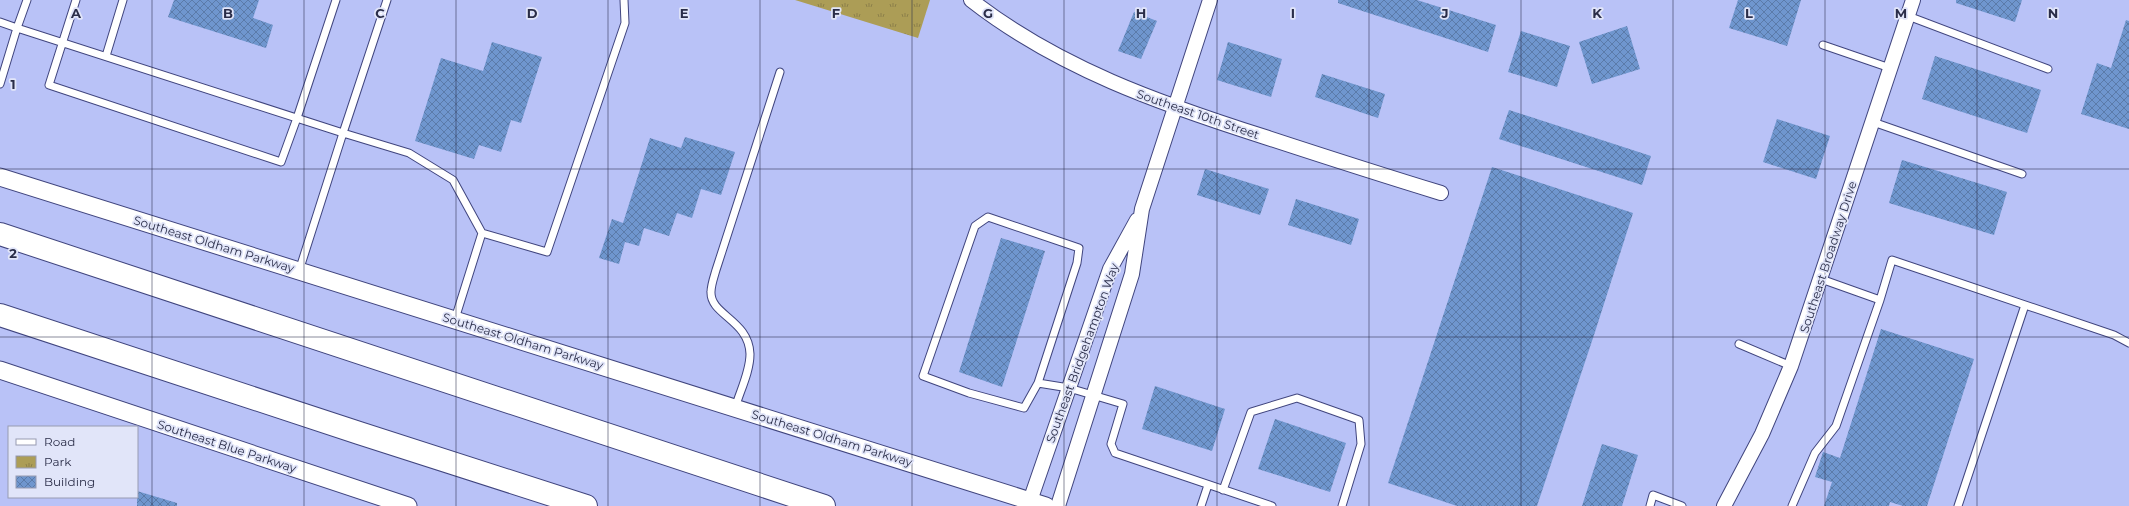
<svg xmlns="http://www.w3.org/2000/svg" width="2129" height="506" font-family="Montserrat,sans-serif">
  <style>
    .park { fill: url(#park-tufts) }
    .building { fill: url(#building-cross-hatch) }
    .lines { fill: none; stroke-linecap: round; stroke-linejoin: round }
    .service-casing { stroke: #40457e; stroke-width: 9 }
    .minor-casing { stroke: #40457e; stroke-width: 16 }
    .tertiary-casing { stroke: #40457e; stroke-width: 19 }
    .motorway-casing { stroke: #40457e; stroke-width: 24 }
    .service { stroke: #fff; stroke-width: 7 }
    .minor { stroke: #fff; stroke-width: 14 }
    .tertiary { stroke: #fff; stroke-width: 17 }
    .motorway { stroke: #fff; stroke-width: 22 }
    .grid { fill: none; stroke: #2a2d48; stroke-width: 1; stroke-opacity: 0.55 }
    .labels { text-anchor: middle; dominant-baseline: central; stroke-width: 3.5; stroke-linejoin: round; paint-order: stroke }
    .street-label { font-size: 12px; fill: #2a2d48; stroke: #e1e5f9 }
    .grid-label { font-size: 13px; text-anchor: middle; font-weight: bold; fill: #2a2d48; stroke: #e1e5f9; stroke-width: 3.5; stroke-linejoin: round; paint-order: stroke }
  </style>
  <defs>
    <pattern id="park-tufts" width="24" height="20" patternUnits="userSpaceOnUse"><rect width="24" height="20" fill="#ac9d56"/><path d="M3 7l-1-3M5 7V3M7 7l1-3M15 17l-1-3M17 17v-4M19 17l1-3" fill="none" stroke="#8c8049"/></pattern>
    <pattern id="building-cross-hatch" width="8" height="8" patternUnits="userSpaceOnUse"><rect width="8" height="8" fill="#6f96ce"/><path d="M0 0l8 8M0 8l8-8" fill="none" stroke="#5b7ba9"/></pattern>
  </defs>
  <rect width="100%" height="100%" fill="#b9c2f7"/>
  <path class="park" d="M795,0H930L918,38Z"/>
  <path class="building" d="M174,0H259L253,18L273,25L266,48L168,17Z
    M1338,0H1417L1496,25L1488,52L1338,3Z
    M1738,0H1801L1787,46L1729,28Z
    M1956,0H2022L2015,22L1956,3Z
    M1134,12L1157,21L1141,59L1118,51Z
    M2126,20L2129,21V129L2081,114L2097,63L2111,68Z
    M1627,26L1640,69L1592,84L1579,42Z
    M1521,31L1570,46L1557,87L1508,72Z
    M492,42L542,57L521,123L511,120L501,152L479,145L474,159L415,141L441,58L483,71Z
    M1228,42L1282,59L1271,97L1217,80Z
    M1935,56L2041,90L2027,133L1922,99Z
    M1322,74L1385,94L1378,118L1315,97Z
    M1509,110L1651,156L1642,185L1499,139Z
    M1777,119L1830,136L1816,179L1763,162Z
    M685,137L735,152L721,195L701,189L692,218L677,213L669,236L644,228L639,246L625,242L619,264L599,258L612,219L623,223L650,138L681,148Z
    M1902,160L2007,192L1994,235L1889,203Z
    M1492,167L1633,213L1595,332L1537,506H1457L1388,483Z
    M1205,169L1269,189L1260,215L1197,195Z
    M1296,199L1359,219L1351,245L1288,225Z
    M1001,238L1045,251L1002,387L959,372Z
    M1881,329L1974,359L1927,506H1903L1890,502L1889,506H1824L1832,482L1815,477L1823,452L1840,458Z
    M1155,386L1225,409L1212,451L1142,429Z
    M1275,419L1346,443L1330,492L1258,469Z
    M1602,444L1638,455L1622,506H1582Z
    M137,491L177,503V506H137Z"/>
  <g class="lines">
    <defs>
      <path id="service" d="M76,0L49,85L281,162L297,118L336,0
        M1908,16L2048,69
        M0,22L17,28L27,0
        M1823,45L1890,68
        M106,56L123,0
        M0,84L17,28L343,133L387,0
        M1873,122L2022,174
        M299,271L343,133L409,153L453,180L482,233
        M1821,279L1880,300L1892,260L2114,335L2129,343
        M455,319L482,233L547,252L625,23L624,0
        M1739,344L1791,366
        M1038,383L1077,263L1079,248L988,217L975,226L923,376L969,393L1024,408L1038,383L1069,388L1123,404L1111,444L1115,453L1272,506
        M735,408C740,391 750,372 750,354C749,320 710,315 711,292C711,285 714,277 716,270L780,72
        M1223,490L1251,412L1297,398L1359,420L1361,444L1342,506
        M1201,506L1208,485
        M1650,506L1653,495L1682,506
        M1792,506L1815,453L1836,426L1880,300
        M1958,506L2025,305"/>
      <path id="minor" d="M971,0C1058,68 1161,104 1265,137C1323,156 1382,175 1441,193
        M1030,501L1110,269L1137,220
        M1058,506L1132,274L1142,209L1210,0
        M1724,506L1762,434L1791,366L1913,0"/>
      <path id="tertiary" d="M0,177L1046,506
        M0,370L408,506"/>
      <path id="motorway" d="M0,234L824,506
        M0,315L359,433L586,506"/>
    </defs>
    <use href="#service" class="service-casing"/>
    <use href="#minor" class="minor-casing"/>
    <use href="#tertiary" class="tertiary-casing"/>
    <use href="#motorway" class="motorway-casing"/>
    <use href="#service" class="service"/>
    <use href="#minor" class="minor"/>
    <use href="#tertiary" class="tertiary"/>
    <use href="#motorway" class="motorway"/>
  </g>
  <path class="grid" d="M152,0V506M304,0V506M456,0V506M608,0V506M760,0V506M912,0V506M1064,0V506M1217,0V506M1369,0V506M1521,0V506M1673,0V506M1825,0V506M1977,0V506M0,169H2129M0,337H2129"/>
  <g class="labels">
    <g class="street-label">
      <text transform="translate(1198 114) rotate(19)">Southeast 10th Street</text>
      <text transform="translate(214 244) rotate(17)">Southeast Oldham Parkway</text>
      <text transform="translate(1828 257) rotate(-72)">Southeast Broadway Drive</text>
      <text transform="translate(523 341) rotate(17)">Southeast Oldham Parkway</text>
      <text transform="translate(1082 353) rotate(-70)">Southeast Bridgehampton Way</text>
      <text transform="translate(832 438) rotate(17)">Southeast Oldham Parkway</text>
      <text transform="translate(227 446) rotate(18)">Southeast Blue Parkway</text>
    </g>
  </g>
  <g class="grid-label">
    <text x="76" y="18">A</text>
    <text x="228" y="18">B</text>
    <text x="380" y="18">C</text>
    <text x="532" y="18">D</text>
    <text x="684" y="18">E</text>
    <text x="836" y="18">F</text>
    <text x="988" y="18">G</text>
    <text x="1141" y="18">H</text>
    <text x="1293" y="18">I</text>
    <text x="1445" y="18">J</text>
    <text x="1597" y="18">K</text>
    <text x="1749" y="18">L</text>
    <text x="1901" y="18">M</text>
    <text x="2053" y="18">N</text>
    <text x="13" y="89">1</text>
    <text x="13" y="258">2</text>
  </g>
  <rect x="8" y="426" width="130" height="72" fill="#e1e5f9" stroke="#989bb2"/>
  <rect x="16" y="439" width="20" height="6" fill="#ffffff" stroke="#989bb2"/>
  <text x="44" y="446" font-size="12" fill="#2a2d48">Road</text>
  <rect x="16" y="456" width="20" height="12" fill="url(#park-tufts)" stroke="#989bb2"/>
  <text x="44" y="466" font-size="12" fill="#2a2d48">Park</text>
  <rect x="16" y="476" width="20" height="12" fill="url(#building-cross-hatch)" stroke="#989bb2"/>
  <text x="44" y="486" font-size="12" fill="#2a2d48">Building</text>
</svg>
